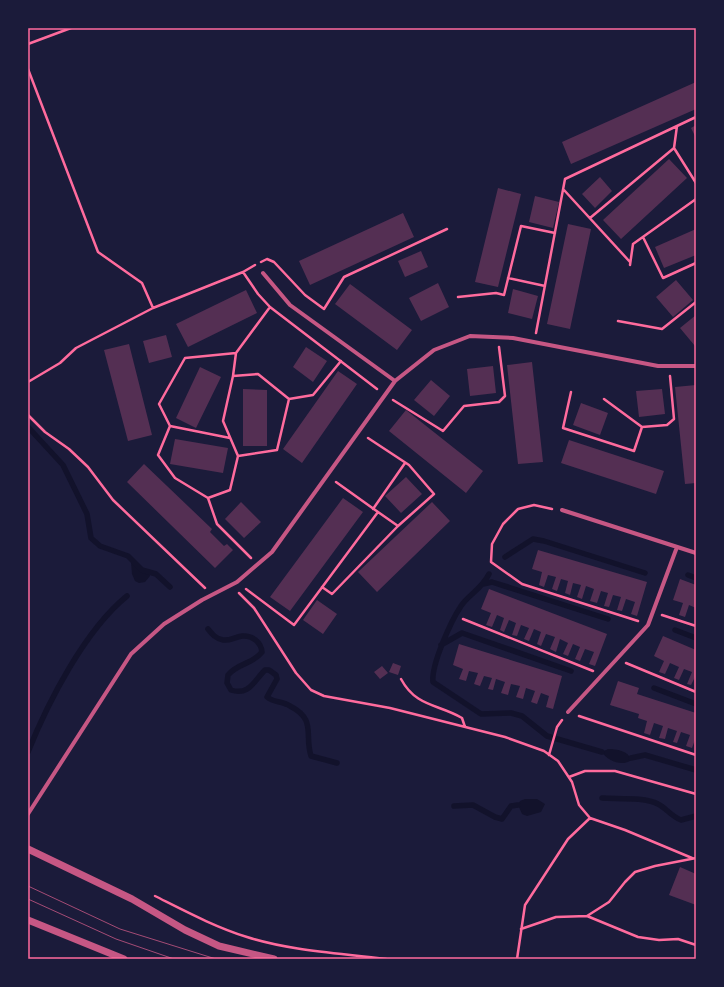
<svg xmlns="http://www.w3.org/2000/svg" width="724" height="987" font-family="Inter,sans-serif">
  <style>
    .water { fill: #12122b }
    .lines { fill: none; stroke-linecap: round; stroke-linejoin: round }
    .stream { stroke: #12122b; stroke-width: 5.5 }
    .building { fill: #542f53 }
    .path { stroke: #ff6b9d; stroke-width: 2.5 }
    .minor { stroke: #c65784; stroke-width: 4 }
    .tertiary { stroke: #c65784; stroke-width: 7 }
    .tram { stroke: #a44b75; stroke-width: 1 }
    .neatline { fill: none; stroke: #ff6b9d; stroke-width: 1.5 }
  </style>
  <rect width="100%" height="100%" fill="#1b1b3a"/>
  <path class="water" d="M134,561L148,572L150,576L145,582L139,583L135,581L132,574L131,562Z
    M608,749C617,749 629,751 631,760C623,767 607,761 602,752Z
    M525,799H537L545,804L541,812L527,816L522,814L518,805L520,801Z"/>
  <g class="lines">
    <path class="stream" d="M28,427L63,465L87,514L91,538L100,546L128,556L142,570L156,574L170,587
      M505,557L533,539L544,541L645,573
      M489,574C481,590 469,594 461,606C451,621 431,665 433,682L481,714L511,713L522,716L547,736L602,752
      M688,575L696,578
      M483,584L492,582L608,619
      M208,629C212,634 216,639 223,640C230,641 235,637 242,636C252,635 261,642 262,652C253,664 238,663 228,675L227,683L231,690C249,696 254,681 265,670H269L276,675L277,679L267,697C274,703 283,701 290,706C317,720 304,734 311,756L337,763
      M675,630L696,638
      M441,645L462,633L571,671
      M654,688L696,704
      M28,752C48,702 85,630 127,596
      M631,758L645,755L696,770
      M602,798C618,799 645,797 658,804C666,808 671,816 681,820L696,816
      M454,806L473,805L495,817L502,819L511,806L518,805"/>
  </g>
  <path class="building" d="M696,82V109L571,164L562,142Z
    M696,125V138L691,128Z
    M669,159L687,178L621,239L603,220Z
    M600,177L612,191L595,208L582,194Z
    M498,188L521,194L498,287L475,282Z
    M535,196L559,202L553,228L529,222Z
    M403,213L414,237L310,285L299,261Z
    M568,224L591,229L570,329L547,324Z
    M696,229V255L664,268L655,247Z
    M421,251L428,267L405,277L398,261Z
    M676,280L693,300L673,317L656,297Z
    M438,283L449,307L421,321L409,298Z
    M350,284L412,330L397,350L335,304Z
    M513,289L538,296L532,319L508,313Z
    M246,290L257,313L188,347L176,324Z
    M696,315V345L695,346L680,328Z
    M166,335L172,357L149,363L143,341Z
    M129,344L152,435L128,441L104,350Z
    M306,347L327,361L313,382L293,367Z
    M532,362L543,462L518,464L507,365Z
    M493,366L496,393L470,396L467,369Z
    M200,367L221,377L196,428L176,418Z
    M338,371L357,384L302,463L283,449Z
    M431,380L450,396L434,416L414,400Z
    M696,385V483L685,484L675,387Z
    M243,389L267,390V446H243Z
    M662,389L665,414L639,417L636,391Z
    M581,403L608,413L600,435L573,425Z
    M406,410L483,471L466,493L389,431Z
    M175,439L228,448L223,473L170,464Z
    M569,440L664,471L656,494L561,463Z
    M144,464L212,529L210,532L224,546L227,544L233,550L215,568L127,482Z
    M406,477L422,494L401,513L385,496Z
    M343,498L363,512L290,611L270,597Z
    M241,502L261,522L244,538L225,519Z
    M432,502L450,521L377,592L358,572Z
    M538,550L647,582L637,616L631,614L635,602L626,599L622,611L617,610L621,597L613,595L609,607L604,606L608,593L601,591L597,603L590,601L594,589L586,586L582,599L577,597L581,585L573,583L570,595L565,593L568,581L561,579L557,591L552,589L556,577L548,575L544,587L539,585L542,572L532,569Z
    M680,579L696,585V608L689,605L685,617L679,615L683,603L673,600Z
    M489,589L607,634L595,666L589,664L594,652L585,649L580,661L575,659L580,647L573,644L568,656L563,654L568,643L560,639L556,652L550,649L555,637L546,634L541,646L537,644L541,632L534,629L529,641L524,639L529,628L521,625L517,636L512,635L516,623L509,620L504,632L500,630L504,618L497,615L492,627L486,625L491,613L481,609Z
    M317,600L337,614L323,634L303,620Z
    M663,636L696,650V675L691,685L687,684L692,672L684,669L679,680L674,678L679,667L670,663L665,674L659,672L664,661L654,656Z
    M459,644L562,676L553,709L546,707L549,696L541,693L537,704L531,702L535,691L526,688L523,699L516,697L520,686L511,684L508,695L501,693L505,682L496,679L493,690L488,689L492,678L484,676L480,686L474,684L478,673L469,671L466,681L459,679L463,669L453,665Z
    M393,663L401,666L398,675L389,672Z
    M382,666L388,673L380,679L374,672Z
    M618,681L639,688L637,694L696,713V737L692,748L686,746L690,735L681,732L677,743L673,742L677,731L668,728L665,739L659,738L663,726L654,723L650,735L644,733L647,721L638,718L639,714L610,705Z
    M680,867L696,874V905L669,895Z"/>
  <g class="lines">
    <path class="path" d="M28,44L71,28
      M28,69L98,252L142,283L153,308
      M677,126L674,148L696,183
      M564,190L630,262
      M590,218L674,148
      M643,237L663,278L696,263
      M261,262L267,259L274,262L305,295L324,309L344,277L447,229
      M630,265L633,244L696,199
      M243,272L255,265
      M508,278L545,286
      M458,297L496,293L504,295L521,226L555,233
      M618,321L662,329L696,302
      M536,333L565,179L696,117
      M233,376L236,353
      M28,382L60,363L76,348L153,308L243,272L258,294L270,307L377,389
      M571,392L563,428L634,451L642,427L667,425L674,419L670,376
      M289,399L313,395L341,361
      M604,399L642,427
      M393,400L443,431L464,406L499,402L505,396L499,347
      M28,415L45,432L69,449L88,467L113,500L205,588
      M170,426L230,438
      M238,456L223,421L233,376L258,374L289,399L277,450L238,456L230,490L208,498L175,478L158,455L170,426L159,404L185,358L236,353L270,307
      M208,498L217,524L251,558
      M373,509L405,463
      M552,509L534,505L518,509L503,524L492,544L491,562L522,584L638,621
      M378,512L398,526
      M322,587L332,594L398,526L434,494L409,465L368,438
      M246,589L294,625L378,512L336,482
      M239,593L254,608L296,673L311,690L324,696L390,708L505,737L544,751L558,761L572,782L579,805L590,818L625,830L692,858
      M662,615L696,626
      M463,619L593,671
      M626,663L696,692
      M401,679C416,707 438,704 462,718L465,727
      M579,716L696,755
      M549,755L557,727L562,720
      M569,777L585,771H615L696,794
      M155,896C185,911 215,927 247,937C291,951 340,953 386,959
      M587,916L609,902L625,882L635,872L655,866L696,858
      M521,929L556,917L587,916L638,937L659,940L678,939L696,945
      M517,959L525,905L568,839L590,818"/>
    <path class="minor" d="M263,273L290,305L395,381
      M562,510L696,553
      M568,712L648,625L677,547
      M28,814L131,654L164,624L202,600L237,582L272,552L395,381L434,350L470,336L513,338L658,366H696"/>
    <path class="tertiary" d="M28,849L132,899L185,930L219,946L274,959
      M28,920L124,959"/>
    <path class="tram" d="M28,886L120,929L216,959
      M28,899L116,939L174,959"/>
  </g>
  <rect width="724" height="987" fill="none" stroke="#1b1b3a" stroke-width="58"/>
  <rect x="29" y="29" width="666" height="929" class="neatline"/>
</svg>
